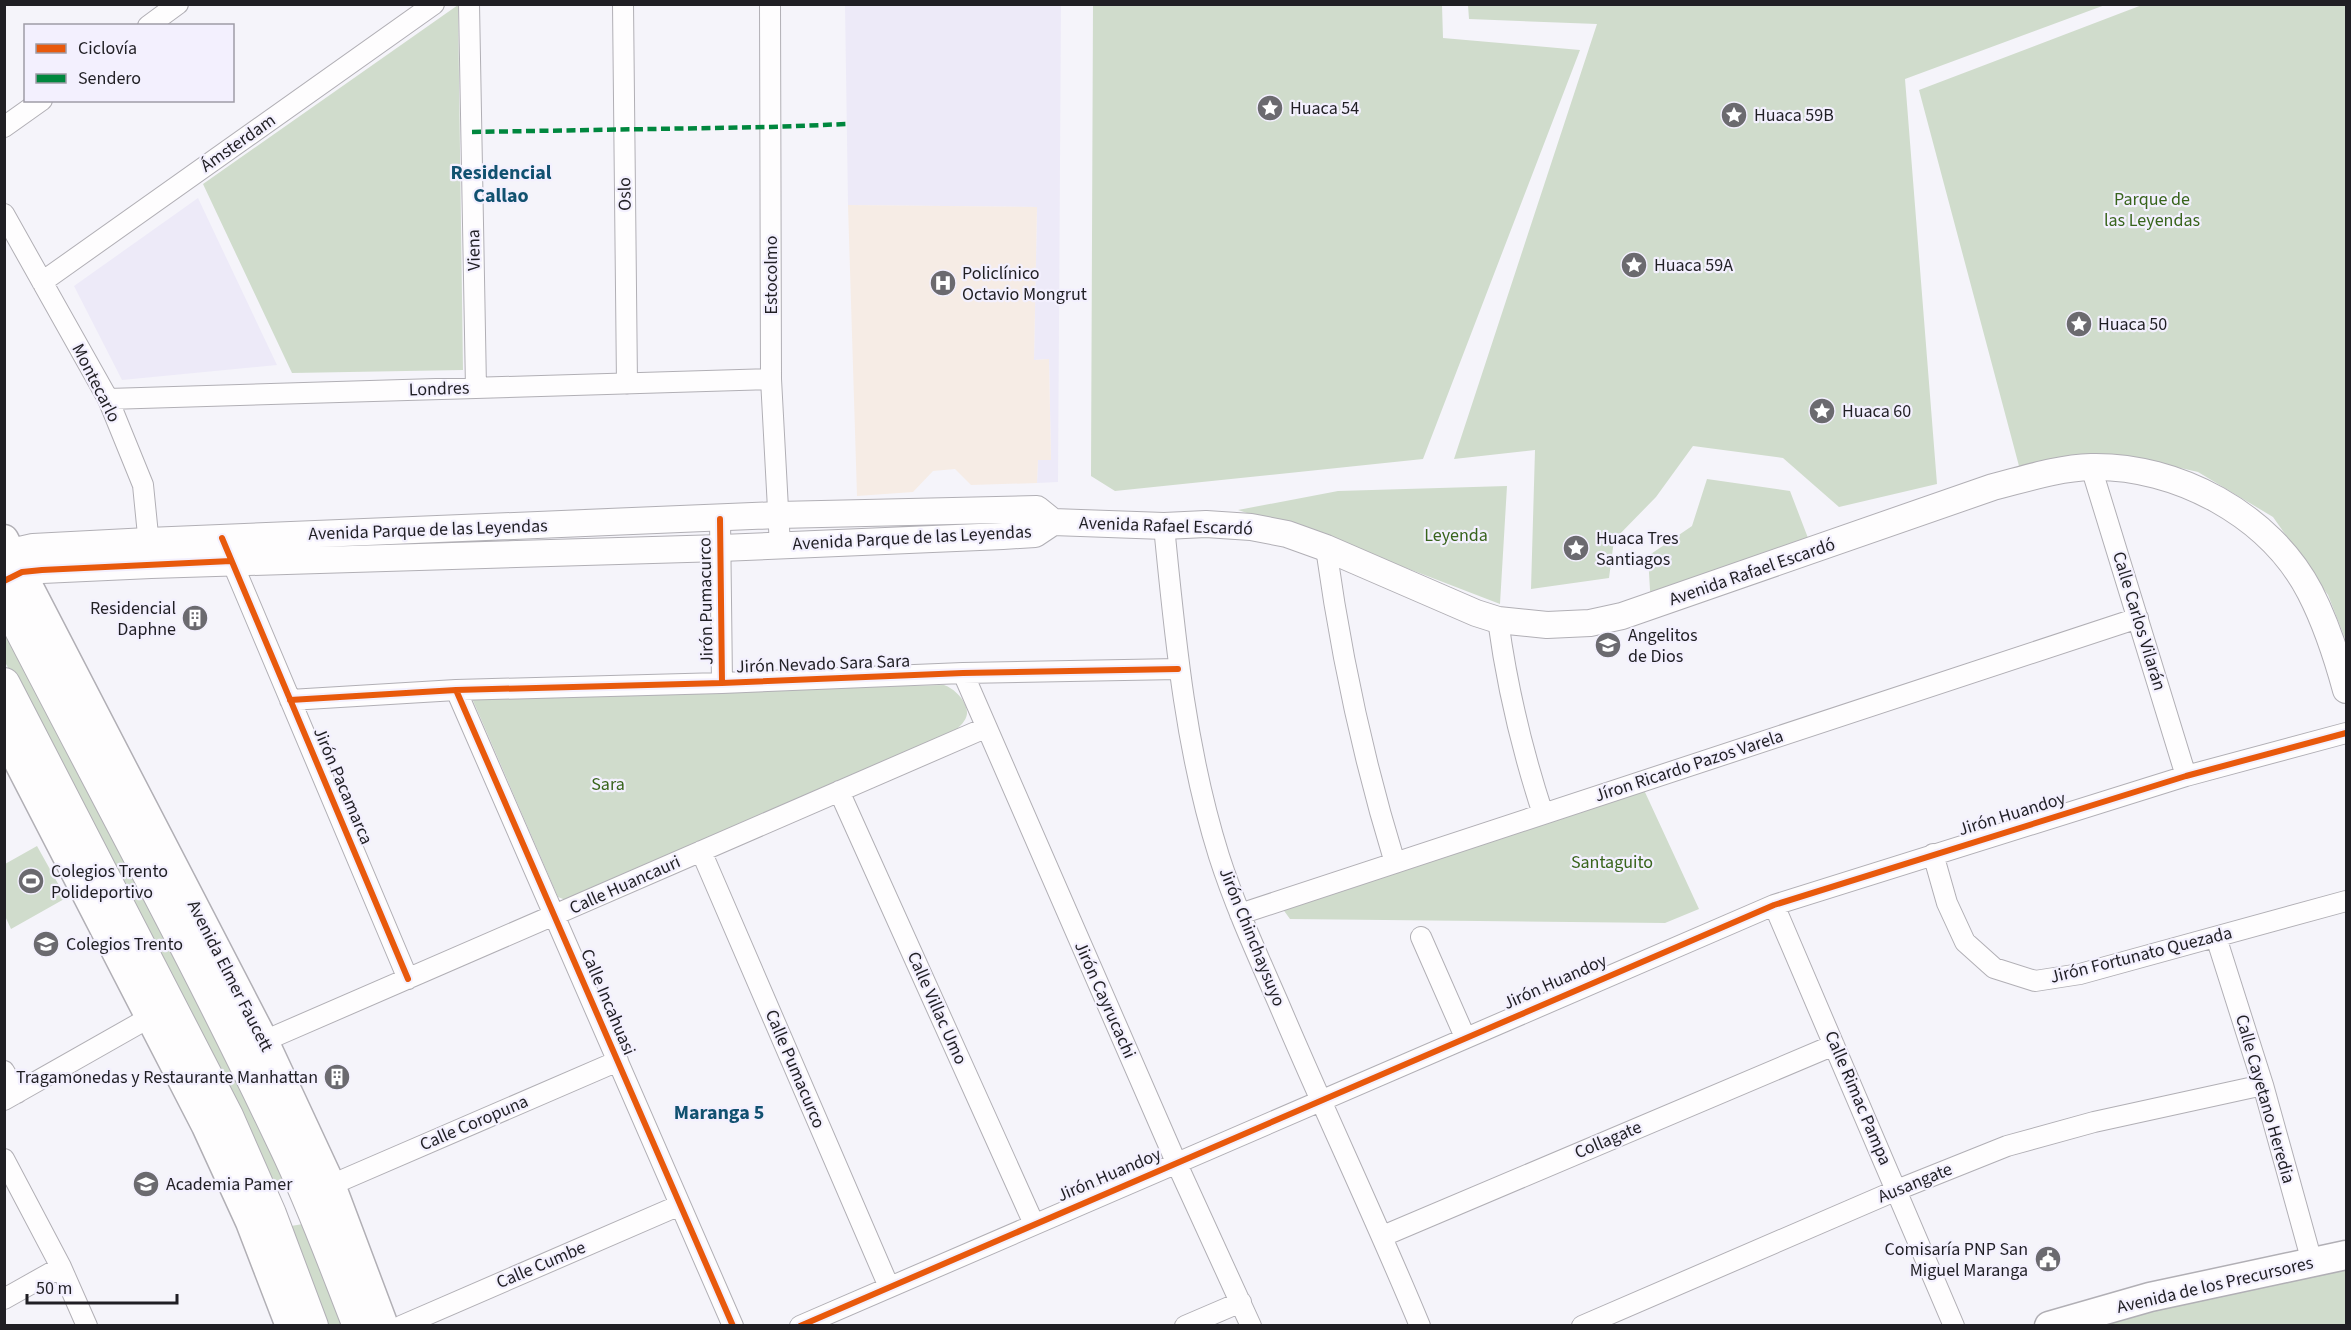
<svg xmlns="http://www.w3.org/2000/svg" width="2351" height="1330" font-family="'Source Sans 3',sans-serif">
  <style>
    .built { fill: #edeaf8 }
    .medical { fill: #f6ece5 }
    .green { fill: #d0dccc }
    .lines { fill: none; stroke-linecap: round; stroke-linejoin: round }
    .minor-casing { stroke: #b1afb5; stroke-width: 22 }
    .tertiary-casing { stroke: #b1afb5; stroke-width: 28 }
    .secondary-casing { stroke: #b1afb5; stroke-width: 31 }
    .primary-casing { stroke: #b1afb5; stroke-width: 34 }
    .minor { stroke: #fefdfe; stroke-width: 20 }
    .tertiary { stroke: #fefdfe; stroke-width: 26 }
    .secondary { stroke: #fefdfe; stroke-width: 28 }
    .primary { stroke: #fefdfe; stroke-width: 32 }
    .quiet { stroke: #00873e; stroke-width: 4.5; stroke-dasharray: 9 4.5; stroke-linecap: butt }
    .cycleway-casing { stroke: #f3f0fe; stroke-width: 10 }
    .cycleway { stroke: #e8590c; stroke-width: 6 }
    .labels { text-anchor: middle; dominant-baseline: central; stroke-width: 4.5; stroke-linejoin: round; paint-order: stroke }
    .poi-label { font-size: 18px; fill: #201f24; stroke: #f3f0fe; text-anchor: start }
    .street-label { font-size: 18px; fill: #201f24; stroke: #f3f0fe }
    .park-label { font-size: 18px; fill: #38641c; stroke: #f3f0fe }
    .neighbourhood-label { font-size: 20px; font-weight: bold; fill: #115170; stroke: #f3f0fe }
  </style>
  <rect width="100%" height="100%" fill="#f5f4fa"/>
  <path class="built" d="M845,5H1061L1058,482L1037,483L1038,460L1051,459L1049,359L1034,360L1037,207L848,205Z
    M198,198L277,365L122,380L74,286Z"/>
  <path class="medical" d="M848,205L1037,207L1034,360L1049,359L1051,460H1038L1037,483L971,485L955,469L933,471L913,492L857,496Z"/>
  <path class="green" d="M458,5L463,370L292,373L203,184Z
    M1093,5H1442L1443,38L1580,50L1423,459L1115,491L1091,476Z
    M1468,5H2105L1905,79L1937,484L1839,507L1783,458L1693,446L1656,497L1614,540L1609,578L1531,589L1535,450L1454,459L1597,24L1469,19Z
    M2142,5H2346V641L2328,595L2273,517L2198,472L2124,455L2019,466L1919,90Z
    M1707,479L1790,491L1813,551L1651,607L1648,556L1692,526Z
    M1507,486L1500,604L1357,549L1238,510L1338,491Z
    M4,619L292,1184L274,1192L212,1062L5,662Z
    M944,685C954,688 968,702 967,714C966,721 960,726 956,730L568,901L558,897L471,696Z
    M1644,790L1699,909L1665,923L1290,919L1282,908Z
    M37,846L66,898L11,929L5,916V864Z
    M303,1224L345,1325H325L285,1227Z
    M2346,1266V1325L2082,1326Z"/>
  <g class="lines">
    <defs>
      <path id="minor" d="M469,4L476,388
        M623,4L627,384
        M770,4L771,379L780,546
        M148,26L178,4
        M4,127L42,100
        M4,214L108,399L143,485L150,555
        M42,282L434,4
        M108,399L771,379
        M2091,467L2186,776
        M720,519L722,683
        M1164,526C1175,637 1185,748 1219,856C1235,906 1257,954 1278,1002C1324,1111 1375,1217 1420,1326
        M1326,548C1341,656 1363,759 1395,863
        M227,550L408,979
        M1498,620C1507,687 1522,750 1543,814
        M963,673L1176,1162L1251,1326
        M456,690L733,1326
        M290,700L456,690L722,683L963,673L1178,669
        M839,791L1034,1224
        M701,851L889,1287
        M1933,854L1947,903L1965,942L1994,968L2035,981L2080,974L2346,901
        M1774,905L1954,1326
        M1240,914L2138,618
        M1421,937L1465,1037
        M2216,937L2263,1085L2312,1262
        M264,1041L985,728
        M4,1071L17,1093
        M4,1100L161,1011
        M4,1159L61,1267L87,1326
        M331,1185L618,1061
        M1383,1236L1834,1045
        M4,1299L61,1267
        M401,1326L680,1205
        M800,1326L1774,905L2186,776L2346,733
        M1185,1326L1241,1302
        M1582,1326L1897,1190L2007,1146L2094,1122L2263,1085"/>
      <path id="tertiary" d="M1053,522L1164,526L1206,524L1251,527L1287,534L1326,548L1476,613L1498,620L1547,625L1590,623L1622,616L1993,487C2025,479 2058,468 2091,467C2177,465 2270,515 2310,592C2326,623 2337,657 2346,690
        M4,555L11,552L33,547L148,541L778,515L1037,509L1053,522
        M4,581L22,572L42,570L151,565L721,548L1003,536L1035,534L1053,522"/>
      <path id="secondary" d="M4,539L264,1041L331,1185L384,1326
        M4,734L206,1126L250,1222L290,1326
        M2049,1326L2150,1297L2346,1255"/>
      <path id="primary" d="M4,597C98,780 197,960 285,1146C313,1204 335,1265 359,1326
        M4,684L227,1116L270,1214L312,1326"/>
    </defs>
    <use href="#minor" class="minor-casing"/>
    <use href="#tertiary" class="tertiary-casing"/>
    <use href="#secondary" class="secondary-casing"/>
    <use href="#primary" class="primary-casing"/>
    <use href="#minor" class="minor"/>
    <use href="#tertiary" class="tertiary"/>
    <use href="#secondary" class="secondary"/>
    <use href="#primary" class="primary"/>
    <path class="quiet" d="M472,132L771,127L847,124"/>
    <defs>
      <path id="cycleway" d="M720,519L722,683
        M222,538L408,979
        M4,581L22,572L42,570L231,561
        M456,690L733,1326
        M290,700L456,690L722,683L963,673L1178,669
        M800,1326L1774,905L2186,776L2346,733"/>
    </defs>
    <use href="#cycleway" class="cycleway-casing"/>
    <use href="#cycleway" class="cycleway"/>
  </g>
  <defs>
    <symbol id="sight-disc" viewBox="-11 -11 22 22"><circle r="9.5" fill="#6b6a6f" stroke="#f3f0fe"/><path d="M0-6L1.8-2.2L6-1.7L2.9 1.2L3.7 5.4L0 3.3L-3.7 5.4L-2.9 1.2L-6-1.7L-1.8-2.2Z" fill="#fff"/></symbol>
    <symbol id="hospital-disc" viewBox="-11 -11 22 22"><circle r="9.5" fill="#6b6a6f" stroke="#f3f0fe"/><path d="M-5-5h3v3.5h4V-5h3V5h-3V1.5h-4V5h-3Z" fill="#fff"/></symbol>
    <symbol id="building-disc" viewBox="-11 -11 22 22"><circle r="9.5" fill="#6b6a6f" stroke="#f3f0fe"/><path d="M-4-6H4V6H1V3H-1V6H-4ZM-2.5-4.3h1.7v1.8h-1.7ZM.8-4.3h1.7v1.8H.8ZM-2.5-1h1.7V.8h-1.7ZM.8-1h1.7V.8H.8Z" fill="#fff"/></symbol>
    <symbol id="school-disc" viewBox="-11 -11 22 22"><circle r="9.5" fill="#6b6a6f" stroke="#f3f0fe"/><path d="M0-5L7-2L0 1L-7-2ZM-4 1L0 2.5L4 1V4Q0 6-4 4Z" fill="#fff"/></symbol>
    <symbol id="stadium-disc" viewBox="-11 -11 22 22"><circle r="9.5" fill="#6b6a6f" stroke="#f3f0fe"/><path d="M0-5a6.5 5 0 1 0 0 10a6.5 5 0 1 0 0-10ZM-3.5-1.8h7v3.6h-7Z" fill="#fff"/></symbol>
    <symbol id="university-disc" viewBox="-11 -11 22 22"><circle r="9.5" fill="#6b6a6f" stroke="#f3f0fe"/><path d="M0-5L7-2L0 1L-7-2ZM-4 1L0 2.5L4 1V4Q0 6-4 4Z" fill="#fff"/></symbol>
    <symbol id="civic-disc" viewBox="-11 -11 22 22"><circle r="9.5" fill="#6b6a6f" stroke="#f3f0fe"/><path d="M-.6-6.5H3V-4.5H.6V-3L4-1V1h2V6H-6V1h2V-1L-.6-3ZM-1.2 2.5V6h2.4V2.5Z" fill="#fff"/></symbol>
  </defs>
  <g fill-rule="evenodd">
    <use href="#sight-disc" x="1255" y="93" width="30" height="30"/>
    <use href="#sight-disc" x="1719" y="100" width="30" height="30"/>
    <use href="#sight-disc" x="1619" y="250" width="30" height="30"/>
    <use href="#hospital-disc" x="928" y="268" width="30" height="30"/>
    <use href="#sight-disc" x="2064" y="309" width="30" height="30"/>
    <use href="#sight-disc" x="1807" y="396" width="30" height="30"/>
    <use href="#sight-disc" x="1561" y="533" width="30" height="30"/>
    <use href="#building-disc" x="180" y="603" width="30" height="30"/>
    <use href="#school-disc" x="1593" y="630" width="30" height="30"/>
    <use href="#stadium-disc" x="16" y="866" width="30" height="30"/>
    <use href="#university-disc" x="31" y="929" width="30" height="30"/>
    <use href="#building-disc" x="322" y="1062" width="30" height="30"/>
    <use href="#university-disc" x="131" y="1169" width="30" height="30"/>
    <use href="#civic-disc" x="2033" y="1244" width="30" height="30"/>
  </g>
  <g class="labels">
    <g class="poi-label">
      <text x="1290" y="108">Huaca 54</text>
      <text x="1754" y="115">Huaca 59B</text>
      <text x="1654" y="265">Huaca 59A</text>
      <text x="962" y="273">Policlínico<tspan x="962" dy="21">Octavio Mongrut</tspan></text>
      <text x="2098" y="324">Huaca 50</text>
      <text x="1842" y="411">Huaca 60</text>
      <text x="1596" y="538">Huaca Tres<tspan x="1596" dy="21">Santiagos</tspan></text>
      <text x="176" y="608" text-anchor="end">Residencial<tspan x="176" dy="21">Daphne</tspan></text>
      <text x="1628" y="635">Angelitos<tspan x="1628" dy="21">de Dios</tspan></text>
      <text x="51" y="871">Colegios Trento<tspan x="51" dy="21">Polideportivo</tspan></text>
      <text x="66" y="944">Colegios Trento</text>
      <text x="318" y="1077" text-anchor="end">Tragamonedas y Restaurante Manhattan</text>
      <text x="166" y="1184">Academia Pamer</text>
      <text x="2028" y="1249" text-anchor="end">Comisaría PNP San<tspan x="2028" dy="21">Miguel Maranga</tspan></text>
    </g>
    <g class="street-label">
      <text transform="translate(238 143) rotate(-35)">Ámsterdam</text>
      <text transform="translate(625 194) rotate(-91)">Oslo</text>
      <text transform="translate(474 250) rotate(-91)">Viena</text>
      <text transform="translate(771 275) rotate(-90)">Estocolmo</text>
      <text transform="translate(96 383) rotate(63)">Montecarlo</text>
      <text transform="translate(439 389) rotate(-2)">Londres</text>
      <text transform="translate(1166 526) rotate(2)">Avenida Rafael Escardó</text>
      <text transform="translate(428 530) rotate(-2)">Avenida Parque de las Leyendas</text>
      <text transform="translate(912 538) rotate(-3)">Avenida Parque de las Leyendas</text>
      <text transform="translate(1752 572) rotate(-19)">Avenida Rafael Escardó</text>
      <text transform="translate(706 601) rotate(-91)">Jirón Pumacurco</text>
      <text transform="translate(2139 621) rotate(73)">Calle Carlos Vilarán</text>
      <text transform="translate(823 664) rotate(-2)">Jirón Nevado Sara Sara</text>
      <text transform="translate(1689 766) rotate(-18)">Jíron Ricardo Pazos Varela</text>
      <text transform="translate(343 786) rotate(67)">Jirón Pacamarca</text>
      <text transform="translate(2012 814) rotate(-17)">Jirón Huandoy</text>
      <text transform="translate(625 885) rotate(-24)">Calle Huancauri</text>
      <text transform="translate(1252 937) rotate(68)">Jirón Chinchaysuyo</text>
      <text transform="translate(2141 955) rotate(-14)">Jirón Fortunato Quezada</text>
      <text transform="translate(230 976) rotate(63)">Avenida Elmer Faucett</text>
      <text transform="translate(1555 982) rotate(-24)">Jirón Huandoy</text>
      <text transform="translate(1105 1000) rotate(66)">Jirón Cayrucachi</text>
      <text transform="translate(608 1002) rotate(67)">Calle Incahuasi</text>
      <text transform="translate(937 1008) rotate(66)">Calle Villac Umo</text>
      <text transform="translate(795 1069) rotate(67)">Calle Pumacurco</text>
      <text transform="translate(1858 1098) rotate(67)">Calle Rimac Pampa</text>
      <text transform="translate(2265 1099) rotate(74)">Calle Cayetano Heredia</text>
      <text transform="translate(474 1123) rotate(-23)">Calle Coropuna</text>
      <text transform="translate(1608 1140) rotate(-23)">Collagate</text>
      <text transform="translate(1109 1175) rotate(-23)">Jirón Huandoy</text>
      <text transform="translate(1915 1183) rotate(-22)">Ausangate</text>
      <text transform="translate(541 1265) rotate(-23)">Calle Cumbe</text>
      <text transform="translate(2215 1285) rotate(-13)">Avenida de los Precursores</text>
    </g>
    <g class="park-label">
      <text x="2152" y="199">Parque de<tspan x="2152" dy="21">las Leyendas</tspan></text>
      <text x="1456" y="535">Leyenda</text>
      <text x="608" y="784">Sara</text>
      <text x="1612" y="862">Santaguito</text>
    </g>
    <g class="neighbourhood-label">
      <text x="501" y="173">Residencial<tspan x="501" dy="23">Callao</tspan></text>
      <text x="719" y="1113">Maranga 5</text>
    </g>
  </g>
  <rect width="2351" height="1330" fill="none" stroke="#201f24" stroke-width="12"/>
  <rect x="24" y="24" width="210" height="78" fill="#f3f0fe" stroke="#9f9ca7" stroke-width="1.5"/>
  <rect x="36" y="44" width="30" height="9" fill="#e8590c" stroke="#9f9ca7" stroke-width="1.5"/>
  <text x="78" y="54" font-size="18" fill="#201f24">Ciclovía</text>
  <rect x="36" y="74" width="30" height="9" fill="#00873e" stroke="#9f9ca7" stroke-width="1.5"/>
  <text x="78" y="84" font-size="18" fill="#201f24">Sendero</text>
  <path d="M27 1294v9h150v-9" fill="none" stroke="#201f24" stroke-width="3"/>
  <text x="36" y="1294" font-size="18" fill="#201f24" stroke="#f3f0fe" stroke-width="4.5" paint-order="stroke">50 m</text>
</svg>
